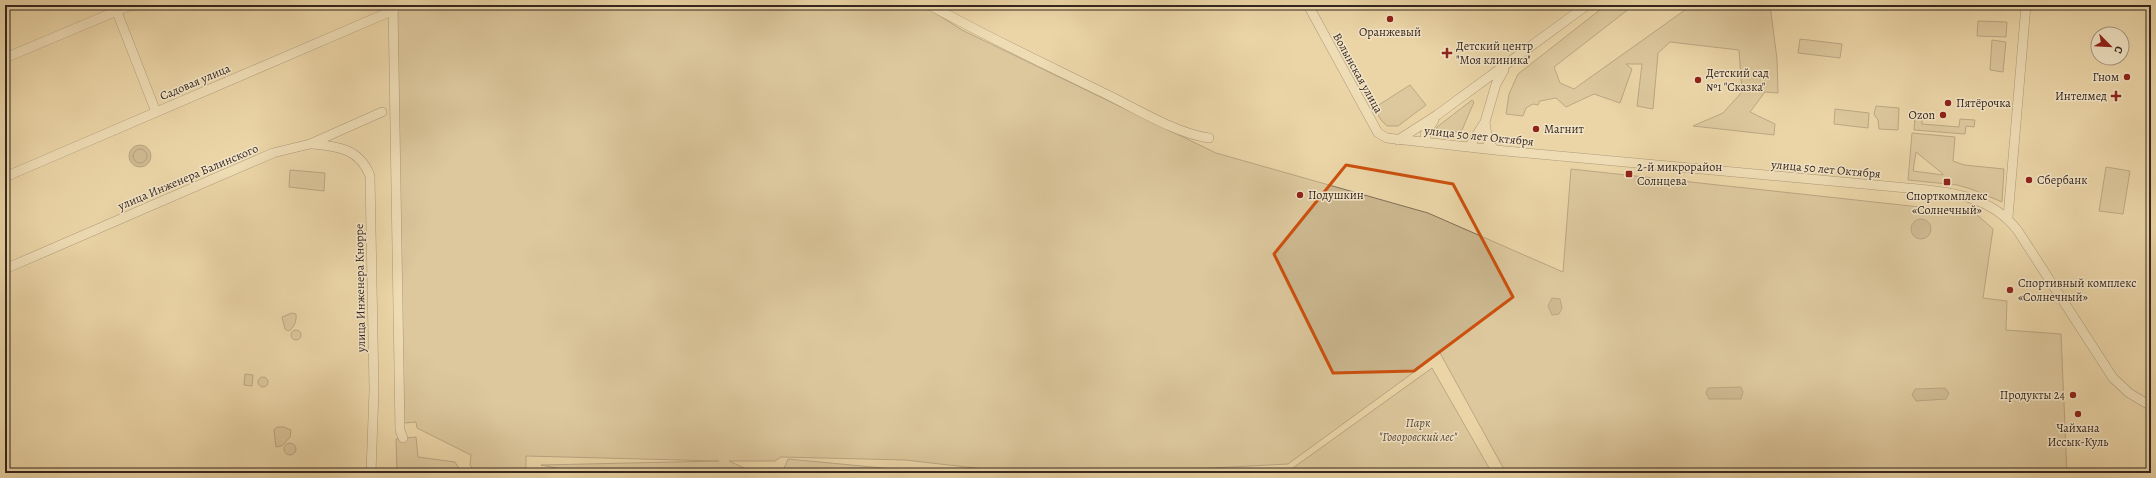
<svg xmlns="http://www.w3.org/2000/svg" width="2156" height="478" font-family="Alegreya,serif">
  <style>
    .green { fill: #ccb890; stroke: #806f58; fill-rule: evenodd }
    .water { fill: #ad9a79; stroke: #7d6c55 }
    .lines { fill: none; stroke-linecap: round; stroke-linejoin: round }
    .shore { stroke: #71604c; stroke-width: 1 }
    .minor-casing { stroke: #625241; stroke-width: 10 }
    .minor { stroke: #f2e4c6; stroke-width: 9 }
    .marked { fill: none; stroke: #cd510f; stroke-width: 3; stroke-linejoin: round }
    .poi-dot { fill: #8f2418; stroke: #f2e4c6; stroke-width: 1.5 }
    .labels { text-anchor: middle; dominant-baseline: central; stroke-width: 3; stroke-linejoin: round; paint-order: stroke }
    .poi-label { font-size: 12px; fill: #35261f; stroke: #f2e4c6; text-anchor: start }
    .street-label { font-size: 12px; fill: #35261f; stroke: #f2e4c6 }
    .park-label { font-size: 12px; font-style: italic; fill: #5b4a3b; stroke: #f2e4c6 }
  </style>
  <rect width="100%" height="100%" fill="#ebd6a7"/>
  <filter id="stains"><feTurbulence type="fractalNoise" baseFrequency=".005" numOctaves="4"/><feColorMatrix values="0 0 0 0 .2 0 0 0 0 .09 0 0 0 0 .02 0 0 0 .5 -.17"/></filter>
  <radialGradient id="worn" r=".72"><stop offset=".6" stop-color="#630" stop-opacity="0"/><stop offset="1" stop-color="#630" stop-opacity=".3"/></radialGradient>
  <path class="green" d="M397,5H923L962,30L1216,153L1428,213L1563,272L1571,169L1975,213L1993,229L1983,298L2007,301L2006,330L2061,334L2067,473H1506L1440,353L1288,464L1118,473H1019L905,460L781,457L775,461H729L755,473H582L541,465L719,461L526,456V473H476L470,465L471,455L417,428L416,422L404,423Z
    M1606,5H1634L1554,67L1560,83L1574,89L1692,5H1770L1777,59L1778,93L1765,92L1750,112L1775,124L1774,135L1693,126L1723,113L1742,92L1739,50L1670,42L1658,53L1653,109L1637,106L1642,64H1626L1632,69L1620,103L1594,94L1566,107L1556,98L1540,101L1538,105L1533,104L1526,108L1523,116L1506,114L1509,94L1518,74Z
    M1978,21L2007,22L2006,37L1977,36Z
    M1800,39L1842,44L1840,58L1798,53Z
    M1992,40L2006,42L2003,72L1990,70Z
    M1410,85L1426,105L1398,126H1387L1381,120L1374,108Z
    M1472,100L1474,102L1462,130L1457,132L1436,129L1437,127Z
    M1876,106L1899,108L1898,130L1879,129L1878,120L1874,114Z
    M1835,109L1869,113L1868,128L1834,124Z
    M1915,116H1922V124L1959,127L1960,119L1975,120L1974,127L1966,126L1965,134L1914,130Z
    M1912,133L1955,137L1953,161L1964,165L2004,169L2002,202L1971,189L1957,185L1908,180ZM1916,152L1943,174V175L1913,171Z
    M2106,167L2130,171L2123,214L2099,211Z
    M290,170L325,173L324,191L289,187Z
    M292,313L296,314C297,320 294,329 288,331L285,329L282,317Z
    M291 335a5 5 0 1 1 10 0a5 5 0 1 1-10 0Z
    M1432,368L1492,473H1286Z
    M245,374L253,375L252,386L244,385Z
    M258 382a5 5 0 1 1 10 0a5 5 0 1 1-10 0Z
    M284,427L291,430L290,437L282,446L276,447L274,430L277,427Z
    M416,437L418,457L455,462L462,473H397L396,439Z
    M284 449a6 6 0 1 1 12 0a6 6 0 1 1-12 0Z
    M788,459L904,470L958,473H782Z"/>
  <path class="water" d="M129 156a11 11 0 1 1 22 0a11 11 0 1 1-22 0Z
    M1911 229a10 10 0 1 1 20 0a10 10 0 1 1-20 0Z
    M1552,298L1560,299L1562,308L1559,314L1552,315L1548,306Z
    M1741,387L1743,392L1741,399H1709L1706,393L1708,388Z
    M1945,388L1949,393L1946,399L1916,401L1912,395L1915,389Z"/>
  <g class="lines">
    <path class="shore" d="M133 156a7 7 0 1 1 14 0a7 7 0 1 1-14 0Z"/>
    <defs>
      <path id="minor" d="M393,5L400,430L403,438
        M930,5C987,37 1047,65 1106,94C1137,109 1175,133 1209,138
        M1308,5L1378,133L1387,138L1495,150L1907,188C1949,192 1991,195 2018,231L2113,378L2129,393L2151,406
        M117,12L156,112
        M5,58L131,5
        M1485,122L1488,143L1495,150
        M1398,140L1437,115L1587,5
        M1427,143L1425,134L1434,120
        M312,144C338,146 360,149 370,176L374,390L371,473
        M1469,147L1485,122L1496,84L1504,70
        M5,177L394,10
        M2008,217L2026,5
        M5,269L273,153L310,144L382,112"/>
    </defs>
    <use href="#minor" class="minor-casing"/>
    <use href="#minor" class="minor"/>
  </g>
  <path d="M0 0H2156V478H0ZM1346,165L1453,184L1513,297L1414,371L1333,373L1274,254Z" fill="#ebd6a7" fill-opacity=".55" fill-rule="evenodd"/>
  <path class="marked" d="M1346,165L1453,184L1513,297L1414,371L1333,373L1274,254Z"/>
  <g class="poi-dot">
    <circle cx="1390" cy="19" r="4"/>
    <path d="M1445 47h4v4h4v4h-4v4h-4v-4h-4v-4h4z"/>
    <circle cx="2127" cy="77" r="4"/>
    <circle cx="1698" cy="80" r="4"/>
    <path d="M2114 90h4v4h4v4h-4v4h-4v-4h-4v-4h4z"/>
    <circle cx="1948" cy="103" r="4"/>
    <circle cx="1943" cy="115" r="4"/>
    <circle cx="1536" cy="129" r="4"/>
    <rect x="1625" y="170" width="8" height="8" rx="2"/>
    <circle cx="2029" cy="180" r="4"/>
    <rect x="1943" y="178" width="8" height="8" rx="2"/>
    <circle cx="1300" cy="195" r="4"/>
    <circle cx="2010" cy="290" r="4"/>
    <circle cx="2073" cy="395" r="4"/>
    <circle cx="2078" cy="414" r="4"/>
  </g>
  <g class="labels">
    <g class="poi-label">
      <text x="1390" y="32" text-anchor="middle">Оранжевый</text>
      <text x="1456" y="46">Детский центр<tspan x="1456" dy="14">"Моя клиника"</tspan></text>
      <text x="1706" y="73">Детский сад<tspan x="1706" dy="14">№1 "Сказка"</tspan></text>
      <text x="2119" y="77" text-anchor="end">Гном</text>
      <text x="2107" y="96" text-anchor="end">Интелмед</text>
      <text x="1956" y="103">Пятёрочка</text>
      <text x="1935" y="115" text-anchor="end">Ozon</text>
      <text x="1544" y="129">Магнит</text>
      <text x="1637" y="167">2-й микрорайон<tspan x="1637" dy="14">Солнцева</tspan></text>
      <text x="2037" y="180">Сбербанк</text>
      <text x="1308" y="195">Подушкин</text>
      <text x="1947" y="196" text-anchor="middle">Спорткомплекс<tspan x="1947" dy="14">«Солнечный»</tspan></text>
      <text x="2018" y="283">Спортивный комплекс<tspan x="2018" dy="14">«Солнечный»</tspan></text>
      <text x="2065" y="395" text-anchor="end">Продукты 24</text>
      <text x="2078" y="428" text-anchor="middle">Чайхана<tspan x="2078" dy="14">Иссык-Куль</tspan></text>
    </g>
    <g class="street-label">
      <text transform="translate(1358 73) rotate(61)">Волынская улица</text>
      <text transform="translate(195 82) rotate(-23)">Садовая улица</text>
      <text transform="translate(1479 136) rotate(6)">улица 50 лет Октября</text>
      <text transform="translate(1826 169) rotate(5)">улица 50 лет Октября</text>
      <text transform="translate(188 177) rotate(-23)">улица Инженера Балинского</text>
      <text transform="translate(360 288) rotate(-91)">улица Инженера Кнорре</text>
    </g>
    <g class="park-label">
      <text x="1418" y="423">Парк<tspan x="1418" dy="14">"Говоровский лес"</tspan></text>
    </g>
  </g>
  <rect width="2156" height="478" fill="none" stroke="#ebd6a7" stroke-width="20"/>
  <rect x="6" y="6" width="2144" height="466" fill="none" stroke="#35261f" stroke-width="2"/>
  <rect x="10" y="10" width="2136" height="458" fill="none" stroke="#35261f"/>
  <g transform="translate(2110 46) rotate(114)"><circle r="19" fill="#f2e4c6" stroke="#a69883"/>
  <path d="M0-3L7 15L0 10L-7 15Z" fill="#8f2418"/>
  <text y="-6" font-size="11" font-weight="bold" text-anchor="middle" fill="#35261f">С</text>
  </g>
  <rect width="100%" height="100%" filter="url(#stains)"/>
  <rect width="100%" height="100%" fill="url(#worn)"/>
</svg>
